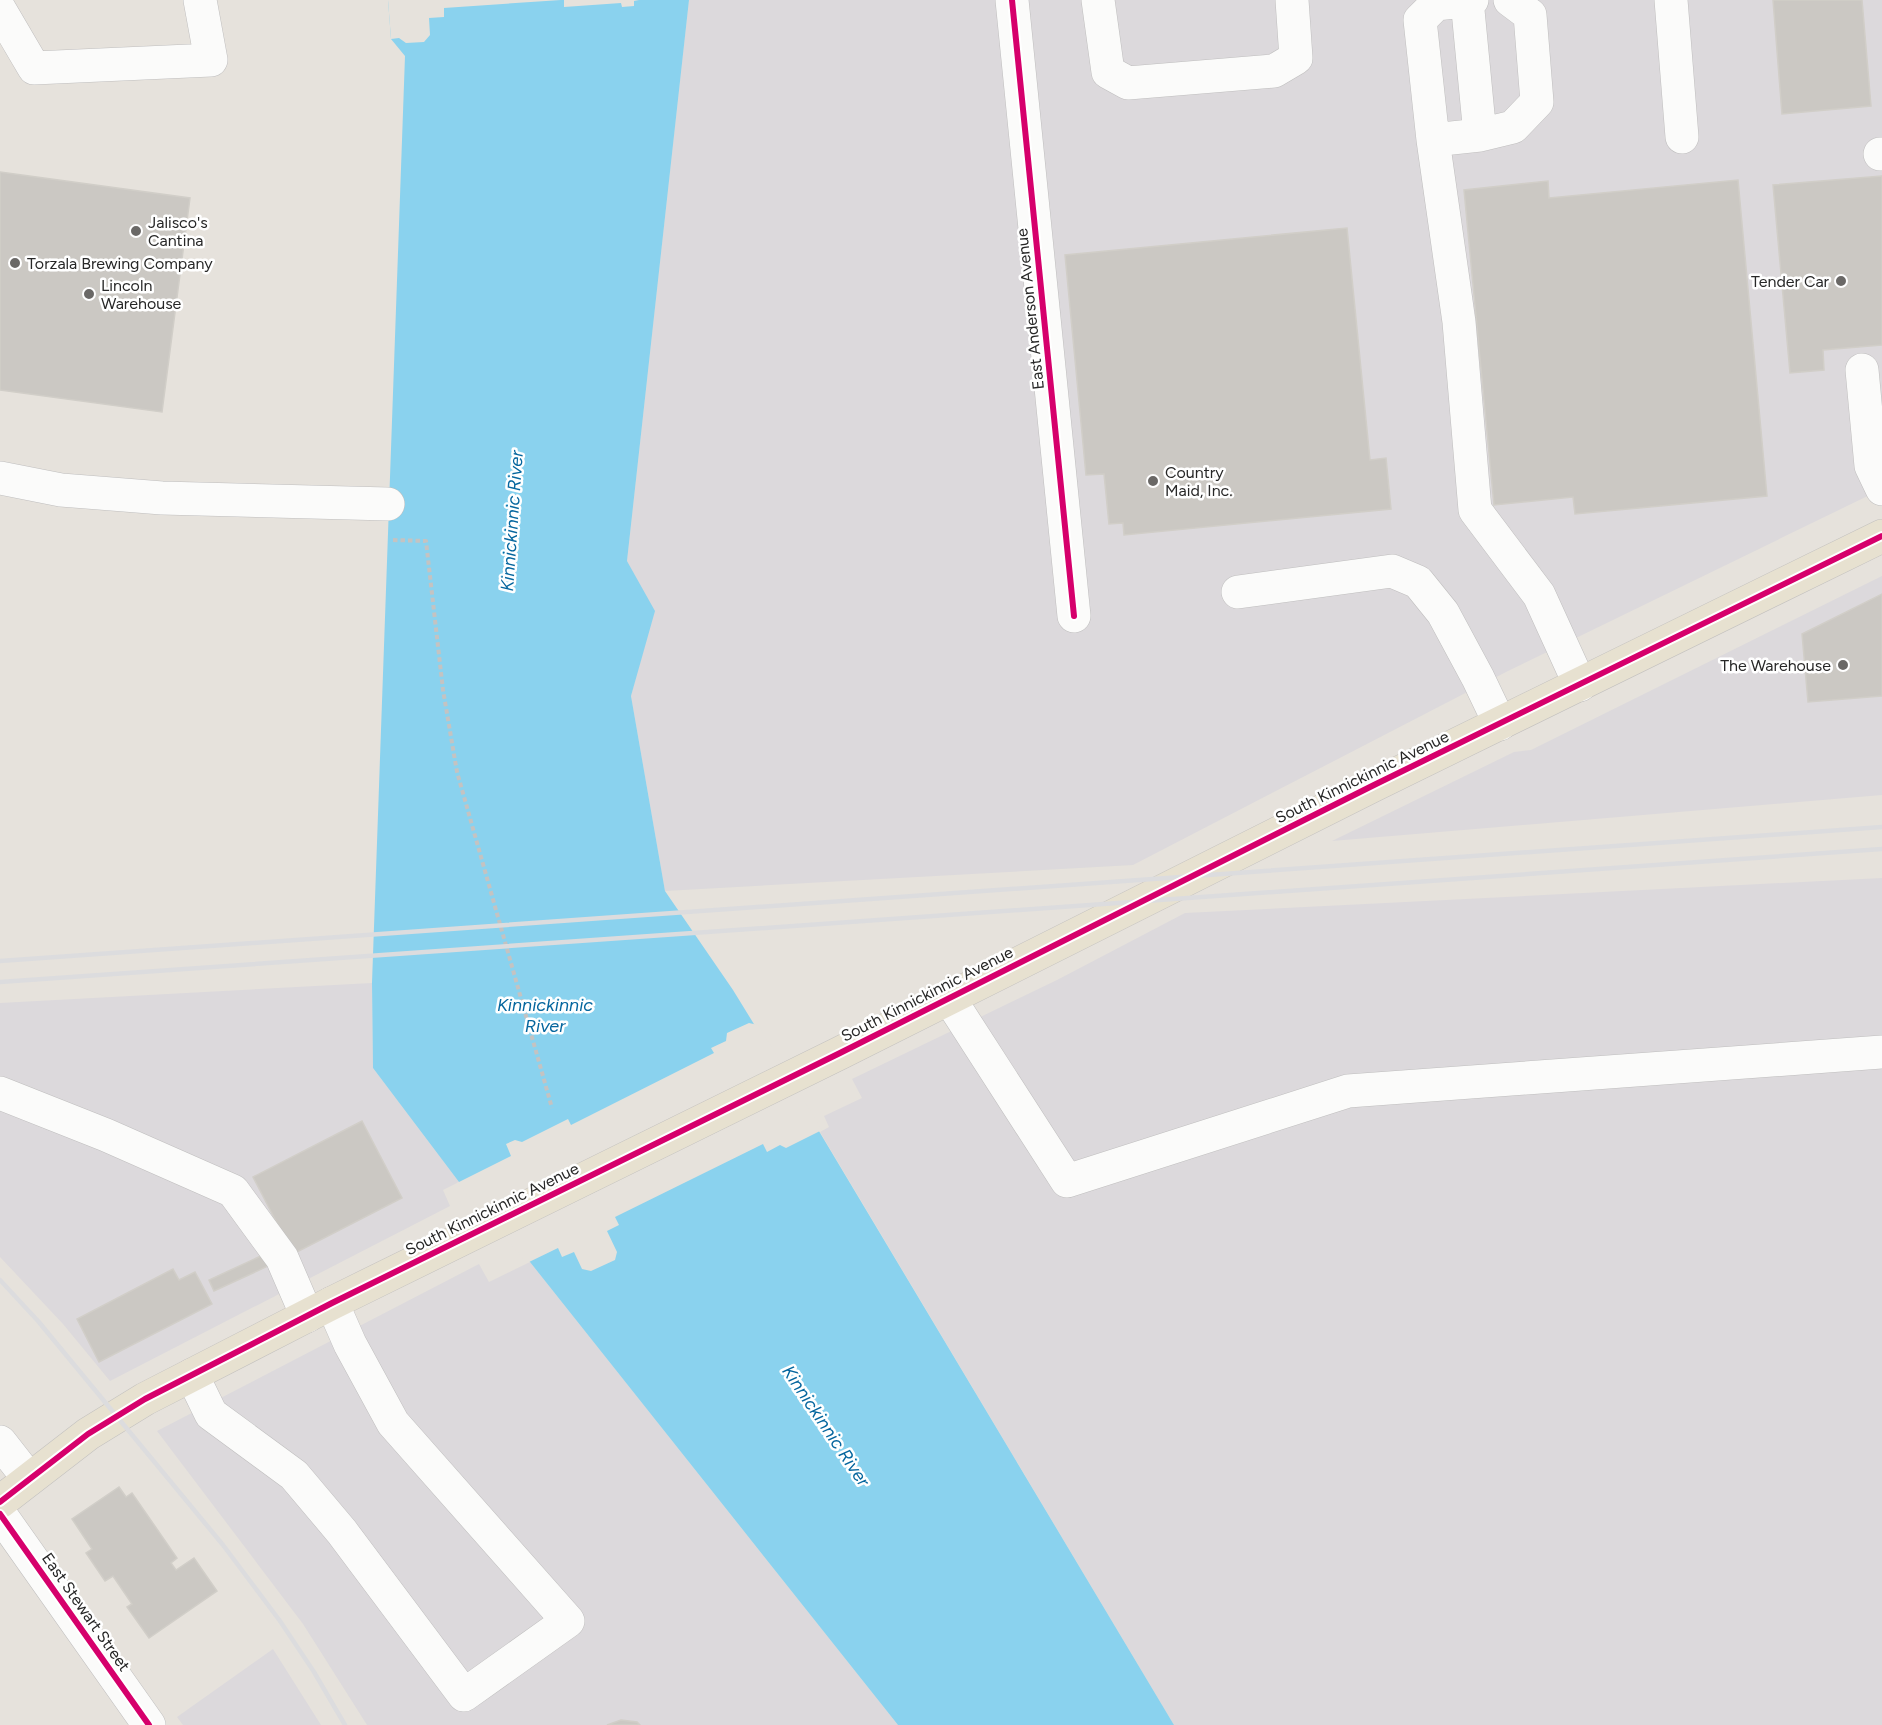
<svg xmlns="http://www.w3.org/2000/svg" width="1882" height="1725" font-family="Figtree,sans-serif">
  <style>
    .industrial { fill: #dcd9dc }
    .water { fill: #8ad2ee }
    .pier { fill: #e6e2dc }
    .building { fill: #cbc8c3; stroke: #d1cec8; stroke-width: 1.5 }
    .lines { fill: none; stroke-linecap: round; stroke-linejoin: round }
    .minor-casing { stroke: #bfbebe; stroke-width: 34 }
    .major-casing { stroke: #c3c1bf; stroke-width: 34 }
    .path { stroke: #c4c3c2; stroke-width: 4; stroke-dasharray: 4.5 3; stroke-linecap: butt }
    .minor { stroke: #fbfbfa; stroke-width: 33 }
    .major { stroke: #e7e1d0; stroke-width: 33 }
    .rail { stroke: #dcdcde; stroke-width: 4.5 }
    .cycleway-casing { stroke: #fff; stroke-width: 10 }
    .cycleway { stroke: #d6006c; stroke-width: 6 }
    .poi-dot { fill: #6a6866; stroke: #fff; stroke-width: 2 }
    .labels { text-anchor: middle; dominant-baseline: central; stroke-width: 5; stroke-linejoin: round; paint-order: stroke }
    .poi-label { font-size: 16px; fill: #272727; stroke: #fff; text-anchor: start }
    .street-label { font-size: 16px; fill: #272727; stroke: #fff }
    .water-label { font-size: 18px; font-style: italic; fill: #05669e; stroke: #fff }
  </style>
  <rect width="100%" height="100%" fill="#e6e2dc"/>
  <path class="industrial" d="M689,0H1882V489L1506,672L1133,865L665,891L631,696L654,611L627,561Z
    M1882,576V795L1332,841L1514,752L1531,750Z
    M1882,878V1725H1174L820,1132L829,1127L824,1116L862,1098L852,1079L1057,980L1185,913Z
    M372,983L373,1068L459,1182L443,1190L450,1206L110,1381L63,1324L0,1257V1003Z
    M530,1262L898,1725H367L303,1624L157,1431L479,1264L489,1282Z
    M273,1649L321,1725H183L177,1717Z"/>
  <path class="water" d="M388,0H689L627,561L655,611L631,696L665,891L733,990L789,1081L1174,1725H898L530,1262L459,1182L373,1068L372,983L405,56L391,39Z"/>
  <path class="pier" d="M388,0H561L444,8V17L429,18L430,35L424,42L406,43L399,38L391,39Z
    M564,0H639L634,1V6L622,7L621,3L564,7Z
    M749,1023L758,1025L822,1130L786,1148L780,1145L767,1152L763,1144L615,1217L619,1225L607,1231L617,1252L615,1260L591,1271L582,1269L574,1252L562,1257L558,1248L527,1263L457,1183L511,1156L506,1144L515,1140L522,1142L568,1119L571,1125L714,1053L711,1048L726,1041L727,1033Z"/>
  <path class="building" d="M1773,0H1862L1871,106L1782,114Z
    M0,172L190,198L162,412L0,390Z
    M1882,176V345L1823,350L1824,370L1790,373L1773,185Z
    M1738,180L1767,496L1575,514L1573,497L1494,505L1464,190L1548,181L1549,198Z
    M1347,228L1370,460L1386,458L1391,509L1124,535L1123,523L1109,524L1104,474L1086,475L1065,255Z
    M1882,594V696L1808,702L1802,634Z
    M362,1121L402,1198L293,1254L253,1177Z
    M263,1255L268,1266L214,1291L209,1280Z
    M173,1269L179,1280L195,1272L212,1304L99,1362L77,1319Z
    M119,1487L126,1497L132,1493L177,1558L171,1563L176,1570L194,1558L217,1591L149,1638L127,1607L132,1604L113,1576L105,1581L86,1553L92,1549L72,1519Z
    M621,1720L637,1722L640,1725H607Z"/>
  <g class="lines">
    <defs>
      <path id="minor" d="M1012,0L1074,616
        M1098,0L1108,72L1128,83L1274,71L1296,58L1292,0
        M1467,0L1480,135
        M1472,0L1436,4L1420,20L1433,140L1480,135L1513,127L1537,102L1530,15L1510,0
        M1671,0L1682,137
        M0,10L34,68L211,60L200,0
        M1433,140L1459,322L1475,510L1539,595L1580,685
        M1880,154H1882
        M1862,370L1871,466L1882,489
        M0,478L61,490L162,498L388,504
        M1238,592L1392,571L1418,582L1443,613L1478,678L1500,724
        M949,998L1067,1181L1348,1091L1882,1052
        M0,1093L106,1135L233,1191L282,1258L307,1316
        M192,1375L211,1414L294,1475L342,1532L464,1695L568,1621L393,1423L350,1344L332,1303
        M0,1442L29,1479
        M0,1514L149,1725"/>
      <path id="major" d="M0,1502L88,1434L145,1399L332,1303L840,1053L1374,785L1882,536"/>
    </defs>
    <use href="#minor" class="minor-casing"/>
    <use href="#major" class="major-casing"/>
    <path class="path" d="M393,540L426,541L443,690L457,772L552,1108"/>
    <use href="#minor" class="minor"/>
    <use href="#major" class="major"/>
    <path class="rail" d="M0,961L1882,827
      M0,982L1882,849
      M0,1280L38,1321L223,1545L280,1621L314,1672L345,1725"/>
    <defs>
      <path id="cycleway" d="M1012,0L1074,616
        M0,1502L88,1434L145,1399L332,1303L840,1053L1374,785L1882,536
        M0,1514L149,1725"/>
    </defs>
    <use href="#cycleway" class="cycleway-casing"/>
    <use href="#cycleway" class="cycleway"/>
  </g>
  <g class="poi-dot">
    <circle cx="136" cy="231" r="6"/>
    <circle cx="15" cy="263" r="6"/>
    <circle cx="1841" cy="281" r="6"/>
    <circle cx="89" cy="294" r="6"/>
    <circle cx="1153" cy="481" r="6"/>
    <circle cx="1843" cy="665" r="6"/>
  </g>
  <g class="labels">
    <g class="poi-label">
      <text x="148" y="222">Jalisco's<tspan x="148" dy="18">Cantina</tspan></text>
      <text x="27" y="263">Torzala Brewing Company</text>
      <text x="1829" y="281" text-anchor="end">Tender Car</text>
      <text x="101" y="285">Lincoln<tspan x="101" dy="18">Warehouse</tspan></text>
      <text x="1165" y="472">Country<tspan x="1165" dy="18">Maid, Inc.</tspan></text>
      <text x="1831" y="665" text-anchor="end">The Warehouse</text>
    </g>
    <g class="street-label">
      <text transform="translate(1030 309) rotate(-96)">East Anderson Avenue</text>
      <text transform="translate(1362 777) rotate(-26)">South Kinnickinnic Avenue</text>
      <text transform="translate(927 994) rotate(-27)">South Kinnickinnic Avenue</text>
      <text transform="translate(492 1209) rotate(-26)">South Kinnickinnic Avenue</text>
      <text transform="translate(86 1612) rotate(55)">East Stewart Street</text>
    </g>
    <g class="water-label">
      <text transform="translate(512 521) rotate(-86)">Kinnickinnic River</text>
      <text x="545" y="1005">Kinnickinnic<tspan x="545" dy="21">River</tspan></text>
      <text transform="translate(826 1426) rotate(56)">Kinnickinnic River</text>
    </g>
  </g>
</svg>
